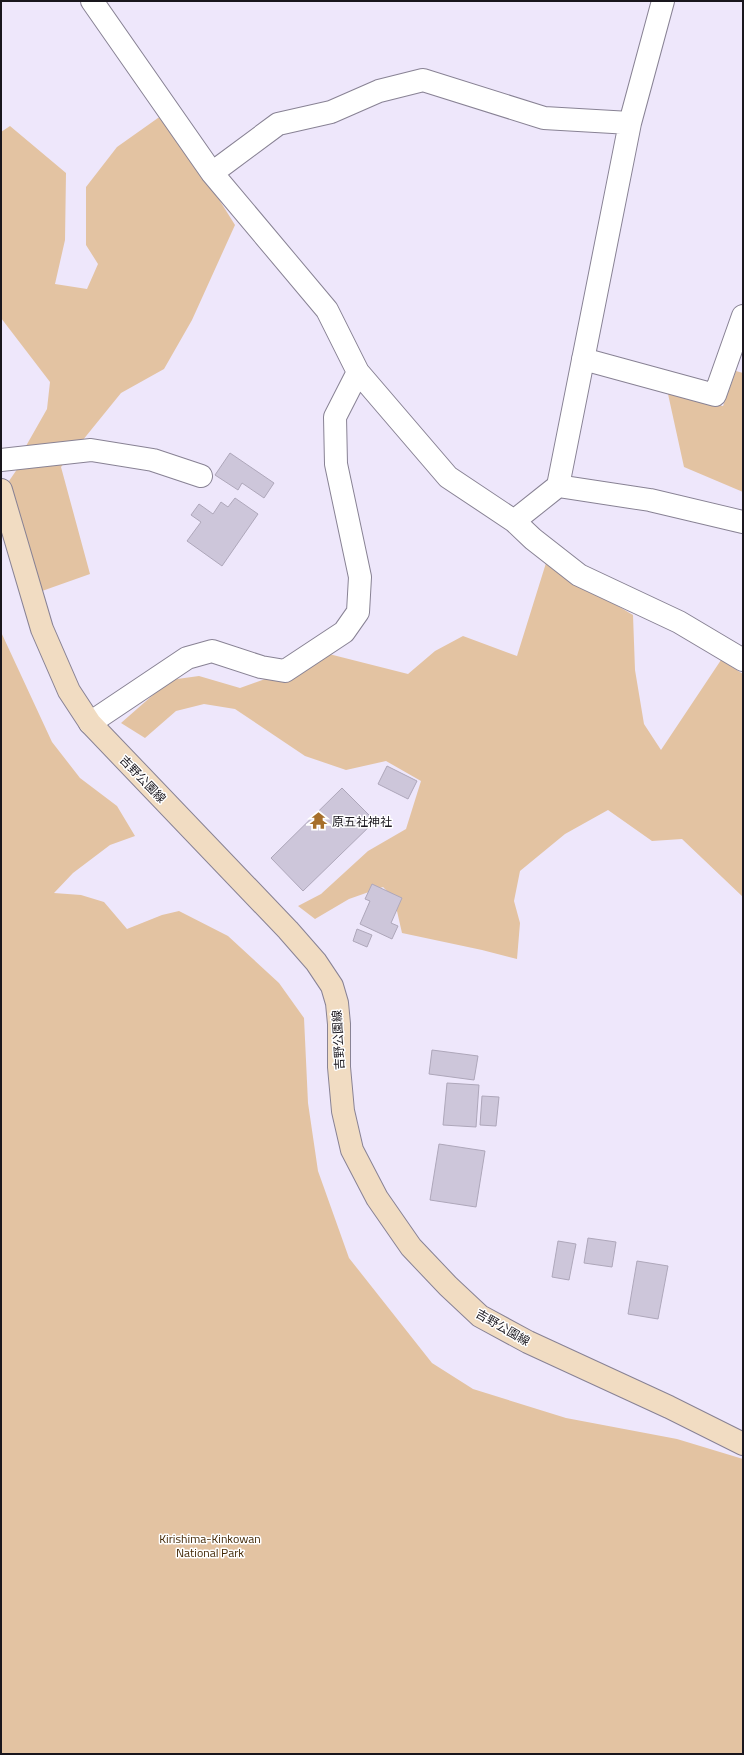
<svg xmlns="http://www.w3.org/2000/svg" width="744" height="1755" font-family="'Titillium Web','Noto Sans JP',sans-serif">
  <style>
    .green { fill: #e3c3a2 }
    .building { fill: #cdc6da; stroke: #aea7ba }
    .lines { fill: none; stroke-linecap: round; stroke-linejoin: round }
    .minor-casing { stroke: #888294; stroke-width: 24 }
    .secondary-casing { stroke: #888294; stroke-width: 24 }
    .minor { stroke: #fff; stroke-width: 22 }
    .secondary { stroke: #f1dcc2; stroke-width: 22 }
    .labels { text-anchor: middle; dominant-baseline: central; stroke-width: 3; stroke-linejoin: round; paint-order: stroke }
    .street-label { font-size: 12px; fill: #19161d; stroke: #fff }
    .poi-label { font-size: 12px; fill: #19161d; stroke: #fff; text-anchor: start }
    .park-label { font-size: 12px; fill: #432805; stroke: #fff }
  </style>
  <rect width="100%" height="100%" fill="#eee7fb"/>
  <path class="green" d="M165,113L235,225L192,320L164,369L121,393L61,467L90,574L42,591L9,481L22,462L26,446L47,409L50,382L1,318V132L10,126L66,173L65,240L55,284L87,289L98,264L86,245V187L117,147Z
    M736,371L743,373V492L684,467L668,394L723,406Z
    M546,563L633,615L635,670L644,724L661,750L721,660L743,674V897L682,839L652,841L608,810L565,834L520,871L514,901L520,923L517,959L482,950L402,933L394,898L383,887L349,899L315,919L298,906L321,894L368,851L406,829L421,781L386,761L346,770L305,756L235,709L204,704L176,711L145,738L121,723L170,680L199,676L240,688L279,674L321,652L408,674L435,651L463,636L517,656Z
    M1,632L52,742L80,778L117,806L135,836L110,845L73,873L54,893L81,895L104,902L127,929L162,915L179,911L228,936L279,983L304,1018L308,1103L318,1171L349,1258L432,1363L473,1389L566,1418L677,1439L743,1459V1754H1Z"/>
  <path class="building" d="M230,453L274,483L264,498L242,483L238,490L215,475Z
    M235,498L258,514L222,566L187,541L201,522L191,515L199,504L213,514L221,502L228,507Z
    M387,766L417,781L408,799L378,784Z
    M342,788L375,821L303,891L271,858Z
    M372,884L402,898L391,923L398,926L392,939L360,924L370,901L365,899Z
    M357,929L372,935L367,947L353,941Z
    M432,1050L478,1056L474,1080L429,1074Z
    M447,1083L479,1085L476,1127L443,1125Z
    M482,1096L499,1097L496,1126L480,1125Z
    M439,1144L485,1151L476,1207L430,1200Z
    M588,1238L616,1242L612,1267L584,1263Z
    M558,1241L576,1244L569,1280L552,1277Z
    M637,1261L668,1266L658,1319L628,1314Z"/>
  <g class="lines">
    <defs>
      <path id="minor" d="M92,1L212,173L327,310L358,372L448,477L514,521L533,539L579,575L679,622L743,660
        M212,173L278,124L331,112L379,91L423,80L544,118L630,123
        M583,359L715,395L743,316
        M1,460L91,450L153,460L201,476
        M558,486L650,500L743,522
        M514,521L558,486L630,123L663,1
        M90,723L187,658L212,651L261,667L285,671L344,632L358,612L360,577L336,464L335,417L358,372"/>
      <path id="secondary" d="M1,490L42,629L69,691L90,723L288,930L316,962L332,986L337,1003L339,1024V1067L343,1111L352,1150L377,1198L411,1247L448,1286L480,1316L528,1342L669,1407L743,1444"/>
    </defs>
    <use href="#minor" class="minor-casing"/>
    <use href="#secondary" class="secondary-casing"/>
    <use href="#minor" class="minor"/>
    <use href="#secondary" class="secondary"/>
  </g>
  <defs>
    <symbol id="temple-bare" viewBox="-9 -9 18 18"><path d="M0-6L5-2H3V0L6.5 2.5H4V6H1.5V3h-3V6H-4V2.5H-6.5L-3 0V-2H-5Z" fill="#a66f2b" stroke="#fff" stroke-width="2.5" paint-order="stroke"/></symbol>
  </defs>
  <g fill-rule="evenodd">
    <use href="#temple-bare" x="306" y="808" width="25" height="25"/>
  </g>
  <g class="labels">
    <g class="street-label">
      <text transform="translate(143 779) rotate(46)">吉野公園線</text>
      <text transform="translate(338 1040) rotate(-93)">吉野公園線</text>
      <text transform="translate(503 1327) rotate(30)">吉野公園線</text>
    </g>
    <g class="poi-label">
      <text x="332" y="821">原五社神社</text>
    </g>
    <g class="park-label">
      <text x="210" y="1538">Kirishima-Kinkowan<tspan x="210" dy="14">National Park</tspan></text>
    </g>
  </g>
  <rect width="744" height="1755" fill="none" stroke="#19161d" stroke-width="4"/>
</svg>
